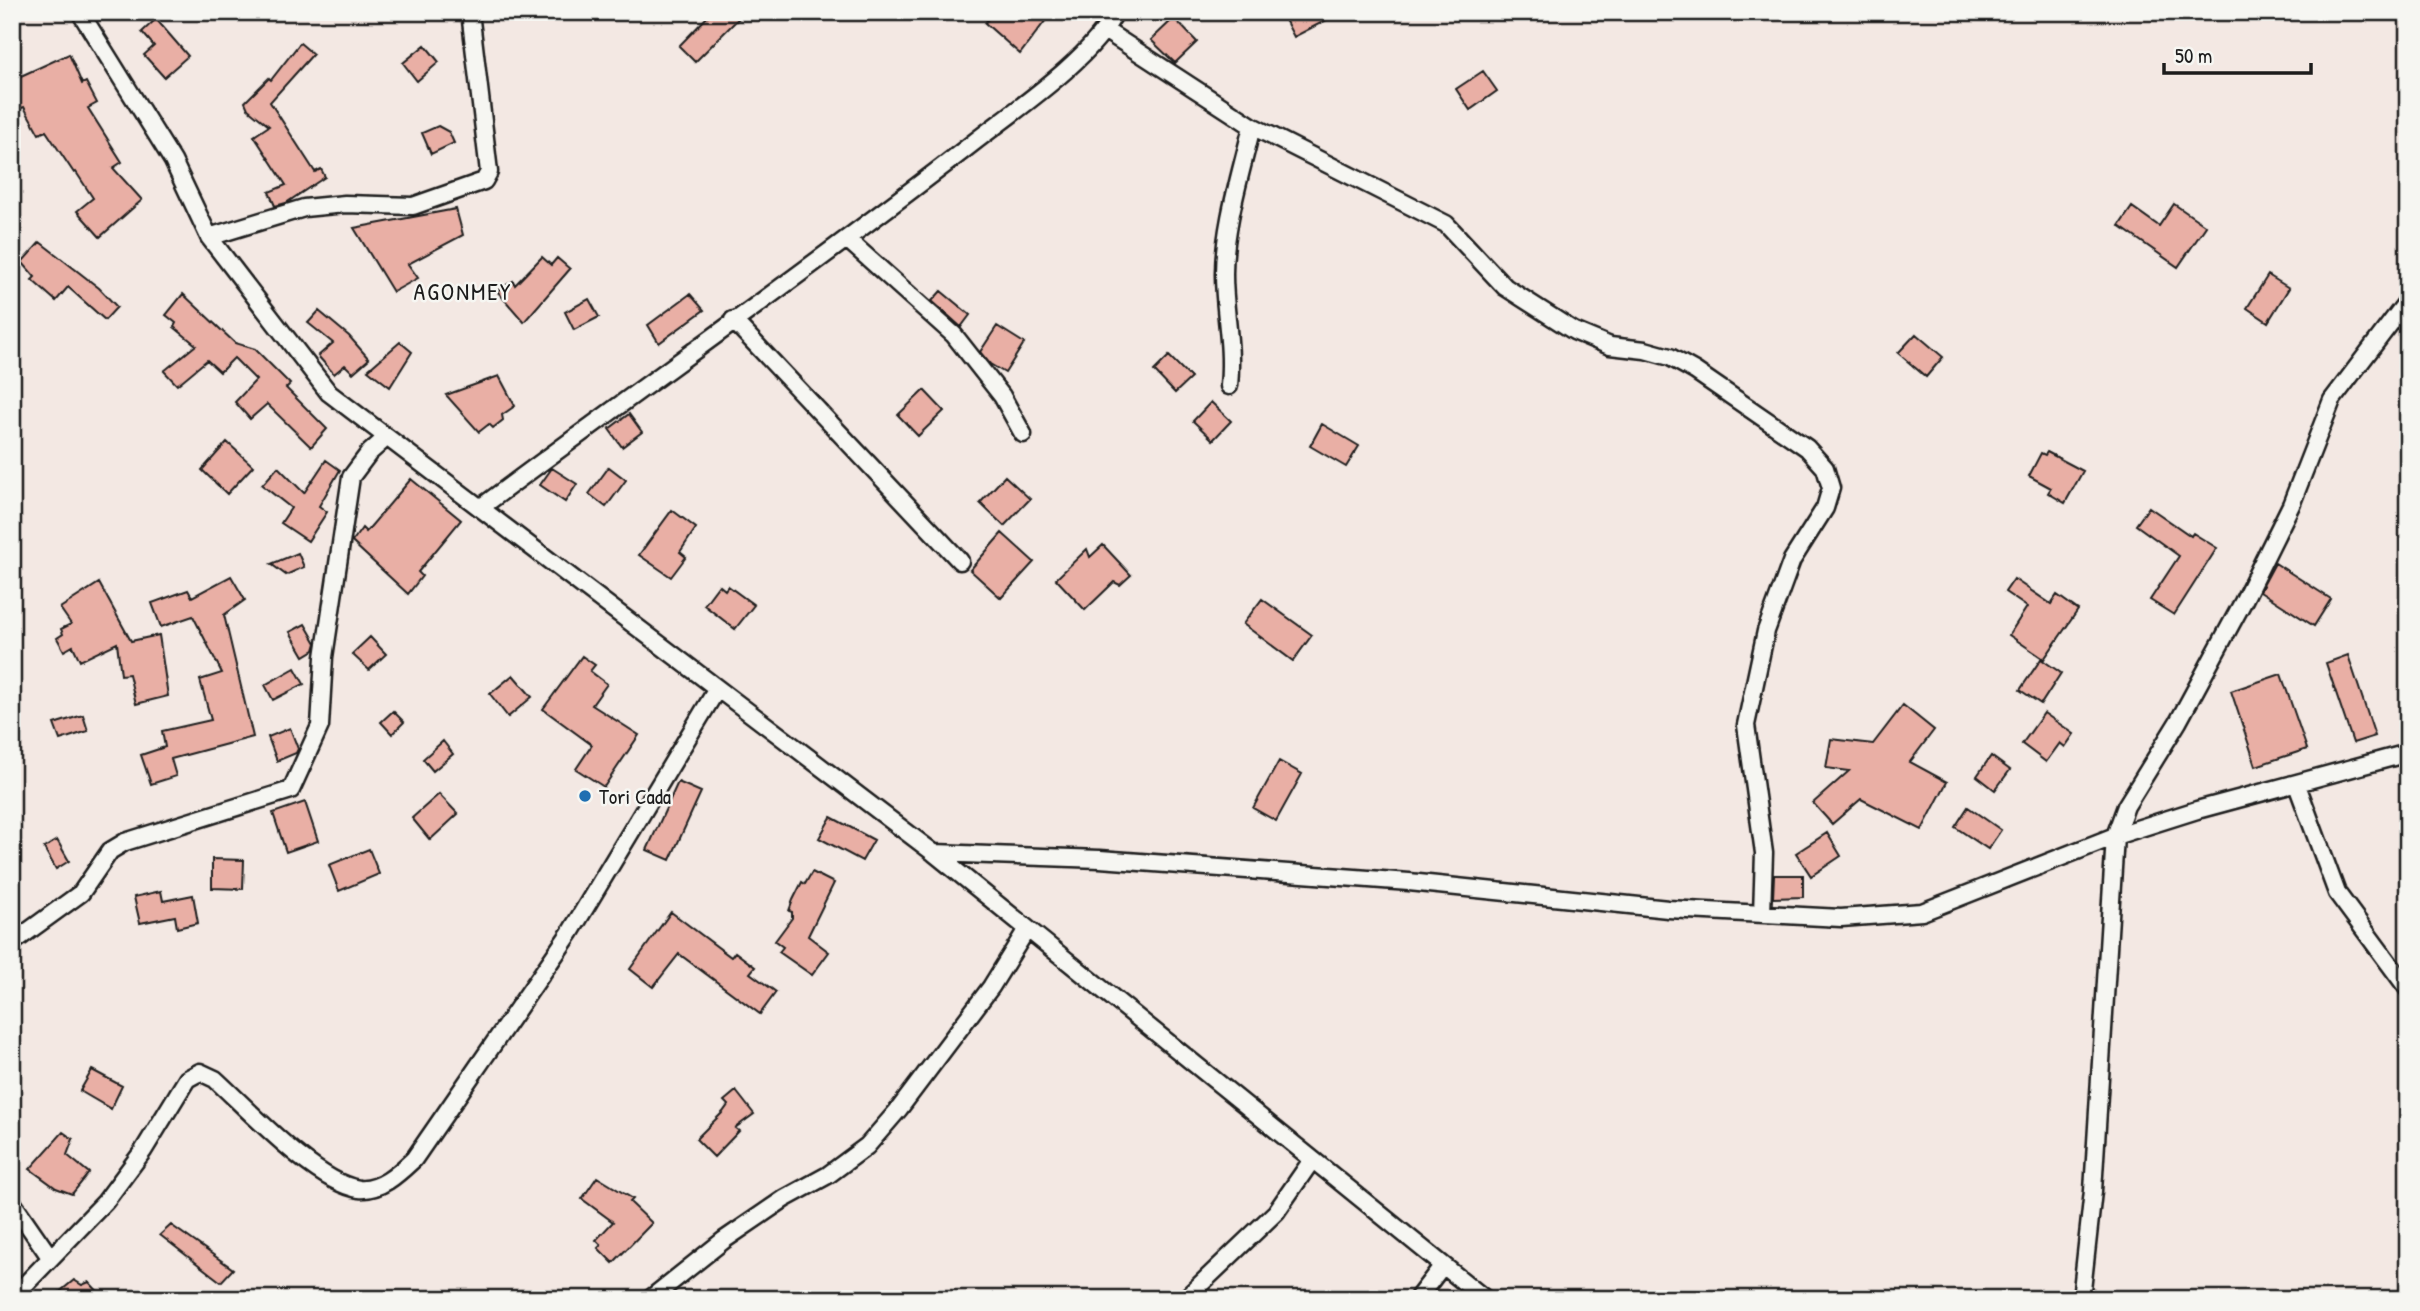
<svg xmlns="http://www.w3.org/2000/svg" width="2420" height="1311" font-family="'Patrick Hand',sans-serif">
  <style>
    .building { fill: #e9afa5; stroke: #1c1c1c; stroke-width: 2 }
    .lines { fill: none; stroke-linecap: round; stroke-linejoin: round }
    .minor-casing { stroke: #1c1c1c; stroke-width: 21 }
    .minor { stroke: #f6f6f2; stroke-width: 16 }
    .poi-dot { fill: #1f6fb2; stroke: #f6f6f2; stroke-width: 2.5 }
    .labels { text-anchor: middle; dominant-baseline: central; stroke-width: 5; stroke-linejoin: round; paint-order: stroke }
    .poi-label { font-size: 21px; fill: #1c1c1c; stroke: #f6f6f2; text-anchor: start }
    .quarter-label { font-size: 24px; letter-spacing: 2px; fill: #1c1c1c; stroke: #f6f6f2 }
  </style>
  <rect width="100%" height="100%" fill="#f3e8e3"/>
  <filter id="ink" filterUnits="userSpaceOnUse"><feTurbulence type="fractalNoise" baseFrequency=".0143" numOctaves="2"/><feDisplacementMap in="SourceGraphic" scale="14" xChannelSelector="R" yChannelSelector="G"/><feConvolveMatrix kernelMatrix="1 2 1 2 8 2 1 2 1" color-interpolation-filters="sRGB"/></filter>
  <g filter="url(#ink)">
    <path class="building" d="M712,12H745L695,62L679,46Z
      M993,12H1052L1020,54L985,23Z
      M1281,12H1342L1294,37Z
      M1174,18L1197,42L1175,63L1151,40Z
      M156,19L188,56L164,77L144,55L154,46L142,32Z
      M300,43L313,54L270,102L315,172L321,169L325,177L286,203L275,206L269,192L286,185L254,136L269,126L248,109L245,102L269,78L271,80Z
      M425,45L439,62L417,81L403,63Z
      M69,54L82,84L86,82L97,103L88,108L122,162L113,168L142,200L100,237L77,211L93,198L76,172L74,173L46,131L39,134L24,107L12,112V80Z
      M1483,71L1497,91L1470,110L1456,89Z
      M438,126L449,132L454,143L431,154L422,133Z
      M2174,204L2206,226L2178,267L2119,226L2132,207L2159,226Z
      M456,209L463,235L408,264L418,278L393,292L354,228Z
      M40,242L99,288L117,307L105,320L68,287L56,301L32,280L35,277L22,262Z
      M542,257L551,265L557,258L570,269L524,322L497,291L513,281L515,285Z
      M2268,275L2289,288L2268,322L2247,308Z
      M941,291L970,315L961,327L932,301Z
      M183,294L235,343L255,349L290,384L286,388L327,429L311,447L267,404L250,419L235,402L256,380L234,358L220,372L207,360L177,385L164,371L196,345L174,327L176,323L166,315Z
      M690,294L704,310L659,343L648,325Z
      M589,299L599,317L574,330L565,312Z
      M319,311L349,336L369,359L353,373L345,365L334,374L318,356L333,343L308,323Z
      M997,326L1024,343L1005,373L990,364L980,352Z
      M1916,334L1943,357L1926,377L1898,353Z
      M400,342L412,352L390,387L368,370Z
      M1169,356L1191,378L1175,393L1154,371Z
      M499,376L515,406L502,415L503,420L493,428L489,424L479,432L446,395Z
      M924,390L944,411L918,436L898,415Z
      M1211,402L1231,421L1213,440L1193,421Z
      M629,414L642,432L622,447L609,429Z
      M1322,424L1359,446L1346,467L1310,446Z
      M227,442L253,466L227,494L202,470Z
      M2047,452L2083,471L2065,503L2048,493L2051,488L2029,476L2041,453L2045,455Z
      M326,460L340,470L319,506L327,512L308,541L281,523L291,508L262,485L278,467L304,493Z
      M609,467L626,480L606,507L589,494Z
      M552,468L577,484L565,502L540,485Z
      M1005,476L1030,499L1004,526L980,503Z
      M411,479L461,520L418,572L422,576L408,594L352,542L362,528L366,532Z
      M2149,507L2191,536L2193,533L2217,548L2174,615L2150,600L2179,556L2136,525Z
      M672,510L696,528L680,552L686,557L671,577L639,555Z
      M1002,533L1034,562L1001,598L970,570Z
      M1103,545L1131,575L1120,585L1114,582L1085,610L1056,579L1087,549L1090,557Z
      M298,553L304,567L286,575L271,564Z
      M2275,563L2331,599L2314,626L2260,591Z
      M231,576L245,600L224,615L253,737L171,759L176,776L151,784L141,755L165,747L162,731L211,720L200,680L222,673L193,616L161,627L152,603L188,590L192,597Z
      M2014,579L2051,604L2057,595L2078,610L2044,659L2009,635L2027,607L2005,592Z
      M99,583L131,641L159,635L168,696L136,704L129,674L121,675L117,643L80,661L73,646L64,651L57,638L63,634L61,629L71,624L60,608Z
      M719,585L725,590L728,586L754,605L735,629L704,605Z
      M1262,599L1312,635L1293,661L1243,624Z
      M305,624L316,643L314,650L304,656L290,632Z
      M370,637L386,654L369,670L352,654Z
      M2348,655L2375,736L2353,743L2326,663Z
      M582,656L595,665L590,671L607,684L592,705L639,735L604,787L576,769L592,745L543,709Z
      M2041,659L2061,673L2041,704L2020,690Z
      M295,668L304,684L273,700L265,685Z
      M2281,674L2307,749L2256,766L2231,691Z
      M513,675L532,697L508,717L490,694Z
      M1903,705L1934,730L1910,762L1947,782L1922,830L1861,799L1832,824L1813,803L1849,771L1826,768L1831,739L1873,744Z
      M393,711L404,722L392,734L381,722Z
      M2044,713L2074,734L2065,747L2060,743L2046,762L2022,744Z
      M83,715L88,731L60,740L54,724Z
      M290,728L298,749L296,753L277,761L268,737Z
      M443,741L453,754L433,771L423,759Z
      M1991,756L2010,770L1995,790L1977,776Z
      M1279,761L1302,774L1276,821L1253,808Z
      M678,782L701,792L670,860L647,850Z
      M439,794L458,814L430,840L412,818Z
      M305,802L318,841L286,852L273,813Z
      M1968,807L2001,830L1988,849L1955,827Z
      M831,817L874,840L862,861L819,838Z
      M1827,833L1841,856L1811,876L1796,853Z
      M57,840L69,861L56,869L44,848Z
      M369,849L379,874L339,891L329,865Z
      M212,859L244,860L243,889L212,888Z
      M812,872L834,883L808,936L829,952L812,975L779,952L783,947L775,941L792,918V912L789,911L793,900L802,882L805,884Z
      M1774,875H1803V897L1773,898Z
      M161,891L163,901L193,895L198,923L177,928L175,916L140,923L134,897Z
      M671,912L731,957L735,952L755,967L750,973L776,992L760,1014L679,954L653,987L630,969Z
      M92,1070L122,1086L111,1109L80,1091Z
      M736,1091L754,1114L735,1128L739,1131L714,1157L696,1139L723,1112L728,1105L724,1101Z
      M63,1132L73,1139L67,1155L89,1173L72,1194L56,1188L30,1169Z
      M597,1177L633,1199L630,1202L652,1223L613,1263L598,1248L601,1245L596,1240L613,1222L582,1199Z
      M171,1225L233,1269L221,1282L160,1235Z
      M74,1280L82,1285L89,1282L105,1299H51Z"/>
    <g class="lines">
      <defs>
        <path id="minor" d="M80,12L173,161L209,237L329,393L934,853L1100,859L1409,882L1668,909L1841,918L1922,912L2115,836L2197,810L2408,753
          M1106,31L1252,126L1446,224L1505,287L1574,331L1610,346L1645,350L1670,357L1695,371L1807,448L1825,468L1831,488L1825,508L1792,560L1766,631L1746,725L1764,853L1762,914
          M209,237L304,208L345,204L413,206L484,181L489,172L470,12
          M848,240L954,335L1002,396L1023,434
          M733,320L960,561
          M1229,386C1233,344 1224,313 1224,274C1224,225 1241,174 1252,126
          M480,508C643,386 811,269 973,143C1014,111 1093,58 1115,12
          M2297,785L2337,893L2408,989
          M934,853L1485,1299
          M12,943L81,893L110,851L125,842L291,790L320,726L324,657L351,477L369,453L387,437
          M12,1202L50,1257
          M12,1298L105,1202L143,1151L187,1079L200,1072L215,1079C248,1109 316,1183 359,1189C381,1191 399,1173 414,1159L570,933L717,689
          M650,1299L724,1240L784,1199L828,1175L867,1146L899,1109L991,987L1027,929
          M1185,1299L1276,1212L1312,1160
          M1417,1299L1443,1265
          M2081,1299L2093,1191L2115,836L2126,806L2178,722L2243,602L2291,505L2332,400L2408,300"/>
      </defs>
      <use href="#minor" class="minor-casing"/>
      <use href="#minor" class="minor"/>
    </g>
  </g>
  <circle class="poi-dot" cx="585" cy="796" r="7"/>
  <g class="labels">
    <g class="poi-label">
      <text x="599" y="796">Tori Cada</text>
    </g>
    <g class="quarter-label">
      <text x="463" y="291">AGONMEY</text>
    </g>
  </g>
  <rect width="2420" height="1311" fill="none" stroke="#f6f6f2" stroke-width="42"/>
  <rect x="21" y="21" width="2378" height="1269" fill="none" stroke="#1c1c1c" stroke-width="2.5" filter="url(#ink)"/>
  <path d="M2164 63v10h147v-10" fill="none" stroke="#1c1c1c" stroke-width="3.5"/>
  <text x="2175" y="63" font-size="21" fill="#1c1c1c" stroke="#f6f6f2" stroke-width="5" paint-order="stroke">50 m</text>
</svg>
